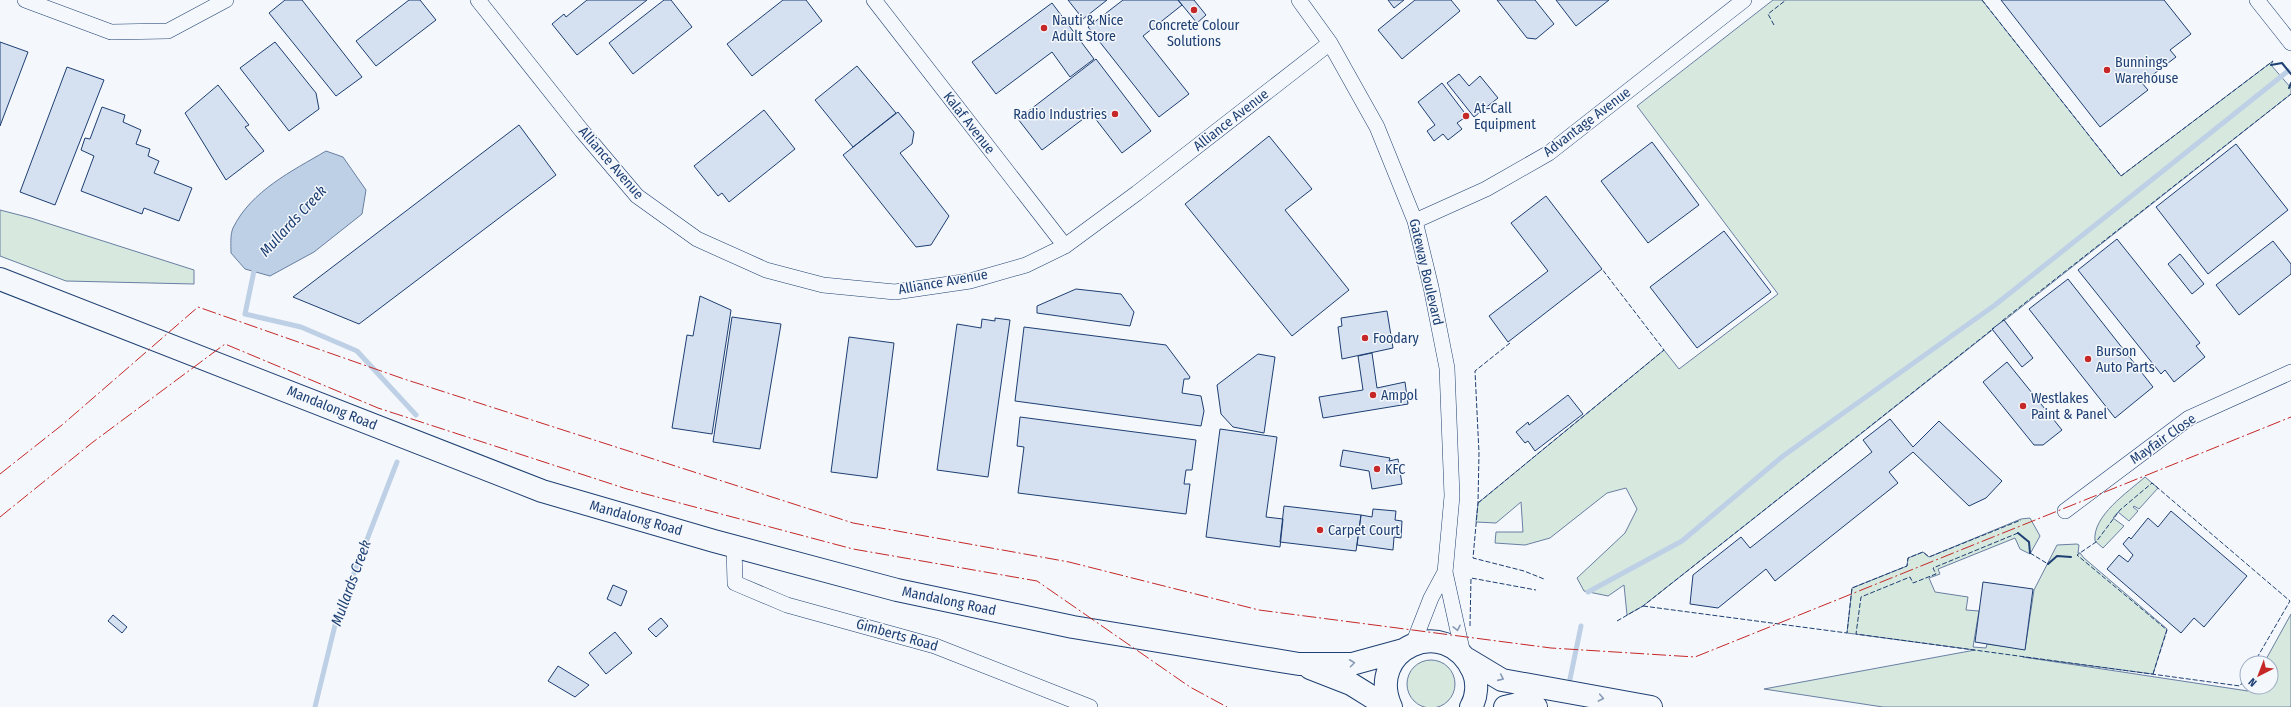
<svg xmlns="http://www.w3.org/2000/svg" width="2291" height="707" font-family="'Fira Sans Condensed',sans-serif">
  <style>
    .green { fill: #d7e8df; stroke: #687fa3 }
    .water { fill: #bed0e5; stroke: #687fa3 }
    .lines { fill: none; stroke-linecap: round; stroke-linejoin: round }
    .stream { stroke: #bed0e5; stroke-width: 5 }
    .building { fill: #d5e0f0; stroke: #1d3f73 }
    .minor-casing { stroke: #1d3f73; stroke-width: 16 }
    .primary-casing { stroke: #1d3f73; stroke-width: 24 }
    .minor { stroke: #f4f7fb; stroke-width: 15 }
    .primary { stroke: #f4f7fb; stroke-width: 22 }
    .fence { stroke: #1d3f73; stroke-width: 1; stroke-dasharray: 5 2; stroke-linecap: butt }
    .wall { stroke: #1d3f73; stroke-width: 2 }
    .power { stroke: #c62828; stroke-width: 1; stroke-dasharray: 14 3 2 3; stroke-linecap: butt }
    .oneway { stroke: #889bb7 }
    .poi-dot { fill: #c62828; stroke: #f4f7fb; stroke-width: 1.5 }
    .labels { text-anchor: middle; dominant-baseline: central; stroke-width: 3; stroke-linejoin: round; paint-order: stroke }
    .poi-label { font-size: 14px; fill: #1d3f73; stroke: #f4f7fb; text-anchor: start }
    .street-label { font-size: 14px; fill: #1d3f73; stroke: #f4f7fb }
    .water-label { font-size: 15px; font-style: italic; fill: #1d3f73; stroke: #f4f7fb }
  </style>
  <rect width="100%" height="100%" fill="#f4f7fb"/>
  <path class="green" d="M1773,0H1982L2121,176L2273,61L2271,65L2291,88V94L1643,606L1627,615L1624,585L1608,596L1584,591L1577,578L1625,533L1637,509L1626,488L1607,493L1550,538L1525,545L1495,543L1496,532H1523L1521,502L1496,523L1476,522L1478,503L1664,350L1679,369L1778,294L1637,106Z
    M0,210L31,218L194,270V284L66,281L0,256Z
    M2145,477L2158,488L2139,509L2134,506L2133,507L2138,511L2129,521L2118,512L2113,518L2124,526L2103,548L2095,541C2092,516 2128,492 2145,477Z
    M2030,518L2040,536L2030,554L2020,549L2015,538L1938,569L1940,574L1929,578L1935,592L1968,597L1966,610L1979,611L1973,647L1986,648L1987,644L2025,649L2034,590L2057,545L2077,544L2079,545L2078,553H2080L2084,558L2167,629L2153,674L2023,657L2248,691L2250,687H2271V663H2264L2291,614V707H1883L1764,689L1975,650L1847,633L1852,588L1907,566L1908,558L1923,552L1929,557L2021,519Z
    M1407 684a24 24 0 1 1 48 0a24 24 0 1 1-48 0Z"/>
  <path class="water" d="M326,151L343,157L366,190L362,214L314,252L270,276L245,269L231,253C231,245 230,235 233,228C251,191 292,171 326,151Z"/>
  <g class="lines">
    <path class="stream" d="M255,266L245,314L301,327L357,351L416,415
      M1588,592L1682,541L1783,456L1995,305L2288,71
      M1570,679L1581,626
      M315,707L337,617L397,462"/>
  </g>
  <path class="building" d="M285,0H302L362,77L336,96L269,13Z
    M409,0H420L436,20L376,66L356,41Z
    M587,0H647L577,55L552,24L564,14L566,17Z
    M664,0H671L692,27L633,74L609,43Z
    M783,0H806L822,21L752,76L727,44Z
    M1068,0H1107L1083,19Z
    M1123,0H1178L1182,5L1143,36L1189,94L1159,117L1088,27Z
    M1178,0H1194L1206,15L1197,23Z
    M1388,0H1404L1394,8Z
    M1415,0H1451L1460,11L1402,59L1378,30Z
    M1497,0H1535L1554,24L1536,39L1527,38Z
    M1556,0H1609L1576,26Z
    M2001,0H2164L2191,34L2170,50L2176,57L2142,83L2148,90L2100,127Z
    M1052,3L1094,59L1070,77L1052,52L996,94L972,62Z
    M0,42L28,52L0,126Z
    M275,42L316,93L319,109L289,131L240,68Z
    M1096,59L1151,131L1122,153L1091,113L1042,150L1018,119Z
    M857,66L896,113L853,147L815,100Z
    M67,67L104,80L55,205L20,192Z
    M1459,74L1469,86L1480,76L1498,98L1474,117L1447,83Z
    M1442,83L1467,116L1457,123L1462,129L1448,140L1443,134L1434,141L1427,131L1435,125L1418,102Z
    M218,85L249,125L245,127L264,151L226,180L185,113Z
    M102,107L125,115L123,122L141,130L136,144L150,149L148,156L159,161L154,173L192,188L179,221L144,208L142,214L81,191L94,156L81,150L85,138L90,139Z
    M764,110L795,149L729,202L722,193L718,196L694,166Z
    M898,112L914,132L912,144L900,153L949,216L931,245L916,247L843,155Z
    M519,125L556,175L359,324L293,297Z
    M1269,136L1312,189L1285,210L1349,290L1292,336L1185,204Z
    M1652,142L1699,205L1648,243L1601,181Z
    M2236,144L2288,210L2208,274L2156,207Z
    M1546,196L1602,269L1508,342L1489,316L1548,271L1511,223Z
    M1724,231L1771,292L1697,348L1650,287Z
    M2117,239L2200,343L2196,346L2205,357L2174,382L2165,370L2161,374L2078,270Z
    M2273,241L2291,264V274L2239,315L2216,285Z
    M2180,254L2204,284L2192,294L2168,264Z
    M2068,279L2153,387L2115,418L2029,309Z
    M1076,289L1121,294L1134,312L1130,326L1037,313V306Z
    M700,296L731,310L712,434L672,428L687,335L693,336Z
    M1387,311L1393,348L1342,359L1338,327L1342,326L1341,318Z
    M732,317L781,324L760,449L713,442Z
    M995,318L1010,320L988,477L937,470L957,324L981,328L982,319L995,321Z
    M2004,320L2033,358L2022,367L1992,329Z
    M1024,327L1166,345L1190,377L1189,379H1184L1182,393L1201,396L1204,411L1201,426L1015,401Z
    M849,337L894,343L877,478L831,472Z
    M1372,353L1377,388L1405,382L1408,404L1323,418L1319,397L1363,390L1358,356Z
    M1258,354L1275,357L1264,433L1233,427L1221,414L1217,385Z
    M2007,362L2062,430L2043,445H2034L1983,382Z
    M1568,395L1583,414L1535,451L1528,441L1525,443L1516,432L1528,422L1529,425Z
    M1020,417L1196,440L1192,470H1186L1184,484H1190L1186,514L1018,493L1024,447L1017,446Z
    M1890,419L1913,447L1939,421L2002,481L1986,498L1969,506L1913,452L1889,472L1898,483L1775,581L1766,569L1718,608L1690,604L1693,575L1741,537L1750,548L1872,452L1863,440Z
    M1220,429L1277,437L1266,517L1283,519L1280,547L1206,537Z
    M1343,450L1390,458L1389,461L1398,459L1402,484L1372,489L1369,471L1340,466Z
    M1284,506L1361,515L1356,551L1280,542Z
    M1373,509L1396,511L1395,520L1402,521L1401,538L1394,537L1393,550L1357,545L1361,515L1372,517Z
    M2171,511L2247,576L2204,627L2194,618L2181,633L2107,569L2119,555L2128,562L2133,555L2123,544L2129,537L2131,539L2148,518L2158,527Z
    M1983,582L2033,589L2025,650L1975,642Z
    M613,585L627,591L621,606L607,599Z
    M113,615L127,627L122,633L108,621Z
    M661,618L668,626L656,637L648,629Z
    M615,632L632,653L606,674L589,653Z
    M558,666L589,685L575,697L548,681Z"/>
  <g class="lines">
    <defs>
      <path id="minor" d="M25,0L111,32L168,31L226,0
        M478,0L582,131L637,196L697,239L766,270L823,285L895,292L970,281L1026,265L1065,246L1137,193L1330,43
        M874,0L1065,246
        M1299,0L1330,43L1377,127L1415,221L1431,287L1447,368L1452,496L1446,562L1445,572L1431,598L1413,644
        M2257,0L2291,43
        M1415,221L1486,189L1549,153L1744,0
        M2065,511L2189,418L2291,372
        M734,547L735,583L787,605L935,646L1090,707
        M1445,572L1463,654"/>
      <path id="primary" d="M0,279L542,491L714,541L897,590L1073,627L1299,664H1352L1403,650
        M1467,659L1502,680L1651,707
        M1310,668L1351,684L1388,707
        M1391,707C1365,650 1445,612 1473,671C1478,682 1477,697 1471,707
        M1505,707L1518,704L1536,707"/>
    </defs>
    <use href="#minor" class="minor-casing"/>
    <use href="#primary" class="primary-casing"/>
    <use href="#minor" class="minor"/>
    <use href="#primary" class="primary"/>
    <path class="fence" d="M1982,0L2121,176L2273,61
      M1774,25L1768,14L1786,0
      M2002,321L2291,94
      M1510,343L1475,371L1479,453L1478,503L1473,558L1524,571L1544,579
      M1478,503L1664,350L1602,269
      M2018,533L1933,568L1936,574L1913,583L1910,577L1861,597L1856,634L2240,686L2247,675
      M2030,553L2048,564
      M1643,606L1847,633L1852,588L1907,566L1908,558L1923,552L1929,557L2021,520
      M1617,621L1643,606L1994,328
      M1470,626L1471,578L1536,590
      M2153,674L2167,630L2077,555L2096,542L2120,510L2152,483L2290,601L2254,663"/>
    <path class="wall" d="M2271,65L2282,63L2291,74
      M2289,88L2291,83
      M2018,533L2029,542L2030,553
      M2048,564L2057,556L2071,557"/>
    <path class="power" d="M0,474L62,425L198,307L404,379L853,523L1069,562L1259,610L1551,648L1695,657L2291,417
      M0,517L93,442L225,344L378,408L627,489L853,549L1037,581L1190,687L1227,707"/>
  </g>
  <defs><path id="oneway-chevron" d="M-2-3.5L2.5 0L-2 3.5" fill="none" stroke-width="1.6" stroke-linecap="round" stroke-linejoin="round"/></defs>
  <g class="oneway">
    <use href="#oneway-chevron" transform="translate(1457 628) rotate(78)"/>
    <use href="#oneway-chevron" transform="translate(1352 663) rotate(-7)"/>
    <use href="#oneway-chevron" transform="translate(1501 678) rotate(24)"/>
    <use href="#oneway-chevron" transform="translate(1601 698) rotate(11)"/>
  </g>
  <g class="poi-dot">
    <circle cx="1194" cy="10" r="4"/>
    <circle cx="1044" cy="28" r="4"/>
    <circle cx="2107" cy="70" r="4"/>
    <circle cx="1115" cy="114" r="4"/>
    <circle cx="1466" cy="116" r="4"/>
    <circle cx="1365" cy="338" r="4"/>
    <circle cx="2088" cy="359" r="4"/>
    <circle cx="1373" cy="395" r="4"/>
    <circle cx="2023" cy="406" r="4"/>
    <circle cx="1377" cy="469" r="4"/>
    <circle cx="1320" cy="530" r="4"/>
  </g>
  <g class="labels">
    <g class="poi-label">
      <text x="1052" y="20">Nauti &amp; Nice<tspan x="1052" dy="16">Adult Store</tspan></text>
      <text x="1194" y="25" text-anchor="middle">Concrete Colour<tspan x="1194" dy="16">Solutions</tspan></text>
      <text x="2115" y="62">Bunnings<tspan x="2115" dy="16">Warehouse</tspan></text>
      <text x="1474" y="108">At-Call<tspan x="1474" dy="16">Equipment</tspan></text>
      <text x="1107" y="114" text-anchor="end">Radio Industries</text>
      <text x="1373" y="338">Foodary</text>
      <text x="2096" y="351">Burson<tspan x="2096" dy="16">Auto Parts</tspan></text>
      <text x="1381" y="395">Ampol</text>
      <text x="2031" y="398">Westlakes<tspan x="2031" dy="16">Paint &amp; Panel</tspan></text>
      <text x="1385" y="469">KFC</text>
      <text x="1328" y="530">Carpet Court</text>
    </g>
    <g class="street-label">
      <text transform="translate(1231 120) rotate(-38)">Alliance Avenue</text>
      <text transform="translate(1587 122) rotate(-37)">Advantage Avenue</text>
      <text transform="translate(969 123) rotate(52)">Kalaf Avenue</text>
      <text transform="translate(611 163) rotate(49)">Alliance Avenue</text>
      <text transform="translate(1426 272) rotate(77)">Gateway Boulevard</text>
      <text transform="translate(943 282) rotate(-10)">Alliance Avenue</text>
      <text transform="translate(332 408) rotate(22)">Mandalong Road</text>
      <text transform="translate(2163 439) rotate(-35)">Mayfair Close</text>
      <text transform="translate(636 518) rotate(16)">Mandalong Road</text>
      <text transform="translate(949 601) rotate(12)">Mandalong Road</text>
      <text transform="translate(897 635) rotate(16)">Gimberts Road</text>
    </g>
    <g class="water-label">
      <text transform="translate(293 221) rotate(-47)">Mullards Creek</text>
      <text transform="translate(351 583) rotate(-70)">Mullards Creek</text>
    </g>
  </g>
  <g transform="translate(2259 675) rotate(222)"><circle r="19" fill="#f4f7fb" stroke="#9eadc5"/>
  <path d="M0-3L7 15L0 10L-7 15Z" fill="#c62828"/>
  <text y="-6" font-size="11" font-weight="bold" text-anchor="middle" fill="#1d3f73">N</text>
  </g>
</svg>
